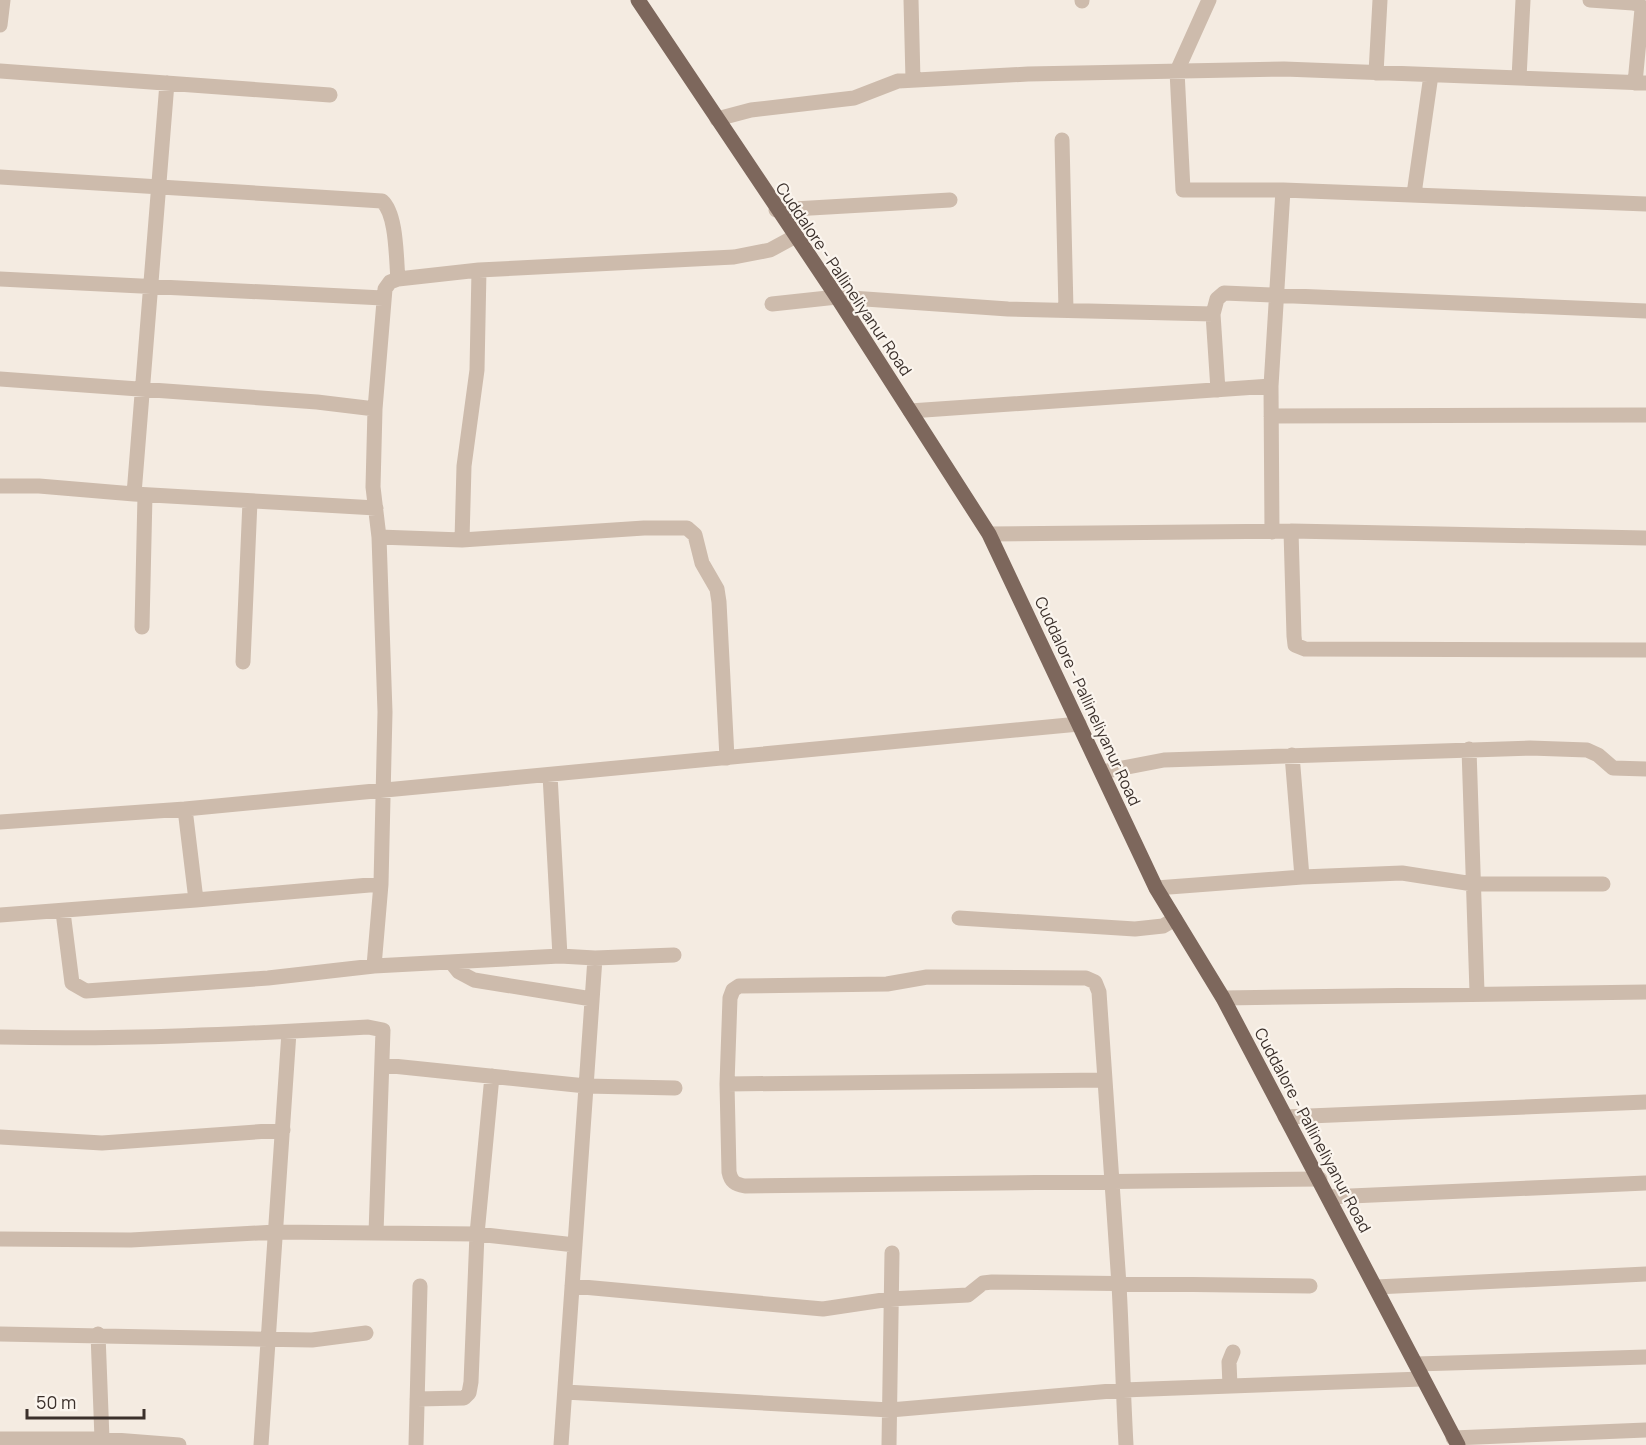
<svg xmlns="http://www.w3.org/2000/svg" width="1646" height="1445" font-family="Manrope,sans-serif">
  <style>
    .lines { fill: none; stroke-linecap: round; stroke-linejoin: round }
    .minor { stroke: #cdbbac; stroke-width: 15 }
    .major { stroke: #7d675c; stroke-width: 15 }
    .labels { text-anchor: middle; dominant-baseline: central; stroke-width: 4.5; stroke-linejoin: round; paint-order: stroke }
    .street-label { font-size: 16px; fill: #3b302b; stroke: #fbf5ee }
  </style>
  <rect width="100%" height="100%" fill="#f4ebe1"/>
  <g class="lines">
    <path class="minor" d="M911,0L913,80
      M1209,0L1177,71L1183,190H1283
      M1590,0L1633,3L1639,4L1642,9L1635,83
      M1082,1V0
      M0,25L3,0
      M0,71L330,95
      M1376,73L1380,0
      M1519,78L1523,0
      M717,119L751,110L854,98L898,81L1028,74L1284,69L1646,83
      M1062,140L1066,310
      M0,177L382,201C397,214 396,259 398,279
      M1414,194L1431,75
      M776,210L950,200
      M0,279L383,298
      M772,304L837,297L1008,309L1213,314
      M0,379L317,402L375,409
      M1218,390L1213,314L1217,299L1224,293L1646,311
      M910,411L1271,386
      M1271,416L1646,415
      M0,486H39L134,494L376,508
      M134,494L167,83
      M1291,531L1294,636L1295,645L1305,649L1646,650
      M1272,532L1271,386L1283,190L1646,204
      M989,534L1291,531L1646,538
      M379,537L462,540L644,528H687L695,535L702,563L717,589L719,602L727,758
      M462,540L464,466L477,370L479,270
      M142,627L145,495
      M243,662L250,501
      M1469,749L1477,992
      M1102,772L1164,760L1530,748L1587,750L1598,755L1613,768L1646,769
      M550,775L560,956L595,958L561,1445
      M0,822L185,809L1079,724
      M1302,877L1402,873L1473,884H1603
      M1156,888L1302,877L1292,755
      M196,900L381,884
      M63,912L72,983L86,991L268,978L374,966L560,956
      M0,915L196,900L185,809
      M959,918L1135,929L1163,926L1175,919
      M595,958L674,955
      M451,962L459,972L474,980L592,999
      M374,966L381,884L385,712L379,537L373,487L375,409L385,289L390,282L398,279L479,270L734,257L770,250L794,237
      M1223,998L1646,992
      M0,1037C123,1040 245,1034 368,1027L383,1030L376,1233
      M383,1065L586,1086L675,1088
      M727,1084L1104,1080
      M1285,1117L1646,1102
      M0,1137L102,1143L283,1130
      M1328,1197L1646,1183
      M0,1239L131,1240L276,1232L376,1233L477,1234L575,1245
      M572,1286L823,1309L890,1299L968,1295L983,1283L992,1282L1310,1286
      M1376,1287L1646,1274
      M0,1334L312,1340L366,1333
      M1416,1364L1646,1357
      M1230,1386L1229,1362L1233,1352
      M565,1392L890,1410L1123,1390L1422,1379
      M417,1399L464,1398L469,1393L471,1382L477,1234L492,1076
      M1453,1438L1646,1430
      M0,1439H102L98,1334
      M101,1445L102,1439L179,1445
      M261,1445L289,1032
      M416,1445L420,1286
      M889,1445L892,1253
      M1126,1445C1123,1392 1122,1338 1119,1285C1113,1187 1105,1090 1099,992L1095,982L1086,978L927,977L887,984L739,986L733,990L730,998L727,1084L729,1172C731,1182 735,1184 745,1186L1320,1179"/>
    <path class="major" d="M638,0L837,297L989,534L1156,888L1223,998L1458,1445"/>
  </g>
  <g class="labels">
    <g class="street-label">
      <text transform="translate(844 279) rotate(56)">Cuddalore - Pallineliyanur Road</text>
      <text transform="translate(1088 701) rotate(65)">Cuddalore - Pallineliyanur Road</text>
      <text transform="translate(1313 1130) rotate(62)">Cuddalore - Pallineliyanur Road</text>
    </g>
  </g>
  <path d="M27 1409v9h117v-9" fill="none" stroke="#3b302b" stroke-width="3"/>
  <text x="36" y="1409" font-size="18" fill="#3b302b" stroke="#fbf5ee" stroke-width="4.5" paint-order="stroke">50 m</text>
</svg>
